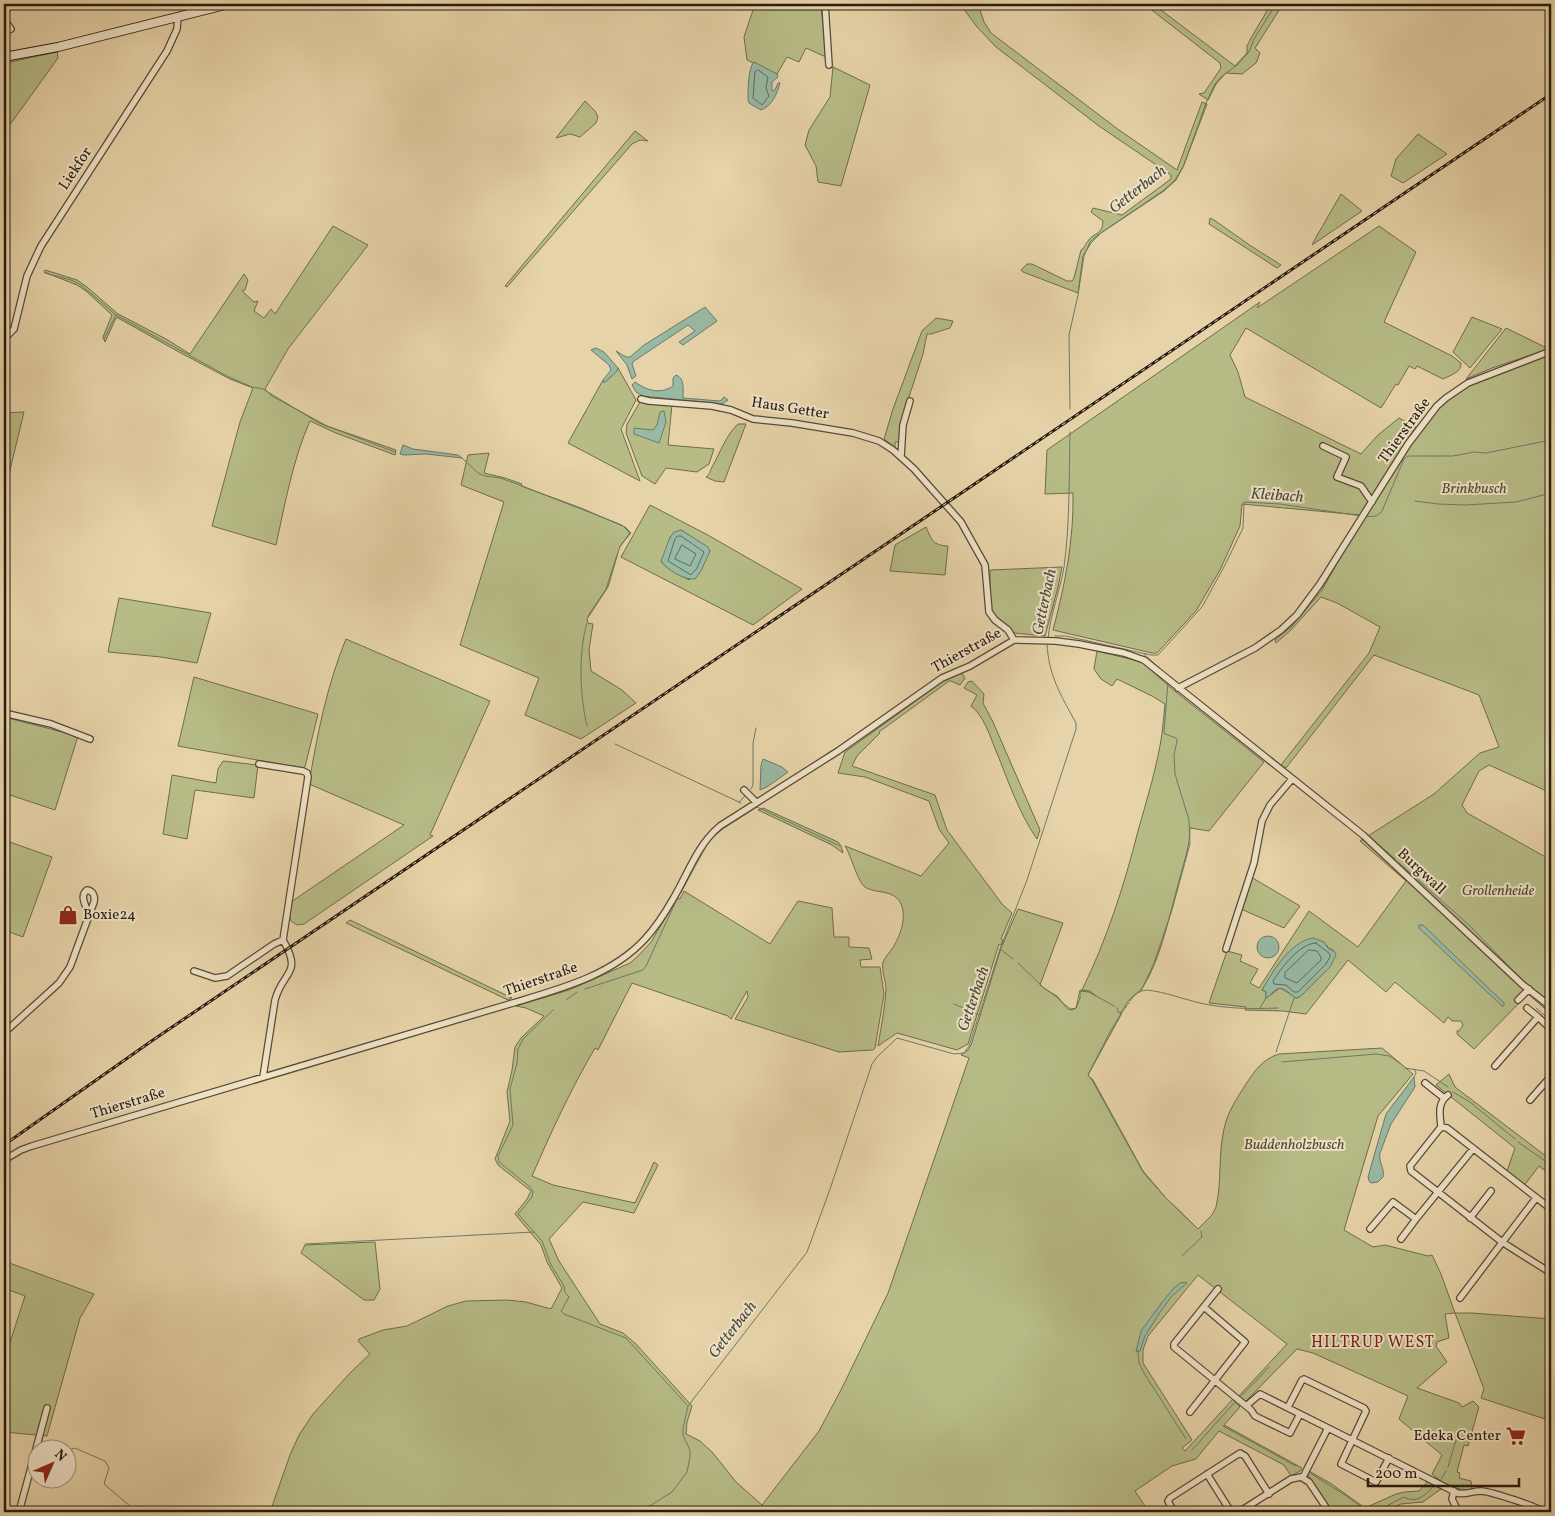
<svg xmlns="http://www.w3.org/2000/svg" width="1555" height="1516" font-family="Vollkorn,serif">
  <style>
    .green { fill: #b7bc87; stroke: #6f6c4b; fill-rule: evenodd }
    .water { fill: #98b9a4; stroke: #6b7a68 }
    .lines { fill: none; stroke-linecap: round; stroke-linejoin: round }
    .shore { stroke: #606a5a; stroke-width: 1 }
    .stream { stroke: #6b7a68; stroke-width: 1 }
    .minor-casing { stroke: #574a36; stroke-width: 8 }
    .secondary-casing { stroke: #271c0f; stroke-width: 10 }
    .minor { stroke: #efe2c7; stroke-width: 5.5 }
    .secondary { stroke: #efe2c7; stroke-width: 8 }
    .rail-casing { stroke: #271c0f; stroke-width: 3 }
    .rail { stroke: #efe2c7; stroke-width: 1; stroke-dasharray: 4; stroke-linecap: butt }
    .labels { text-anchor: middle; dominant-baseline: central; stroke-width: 4; stroke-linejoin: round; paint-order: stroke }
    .street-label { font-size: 15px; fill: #271c0f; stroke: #efe2c7 }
    .park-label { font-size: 15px; font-style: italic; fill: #524c33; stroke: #efe2c7 }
    .poi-label { font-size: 15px; fill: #271c0f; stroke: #efe2c7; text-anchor: start }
    .water-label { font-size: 16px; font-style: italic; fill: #494b3c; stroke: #efe2c7 }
    .neighbourhood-label { font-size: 16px; letter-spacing: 1px; fill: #7a1f14; stroke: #efe2c7 }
  </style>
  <rect width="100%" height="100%" fill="#e7d3a9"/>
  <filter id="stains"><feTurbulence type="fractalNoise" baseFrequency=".004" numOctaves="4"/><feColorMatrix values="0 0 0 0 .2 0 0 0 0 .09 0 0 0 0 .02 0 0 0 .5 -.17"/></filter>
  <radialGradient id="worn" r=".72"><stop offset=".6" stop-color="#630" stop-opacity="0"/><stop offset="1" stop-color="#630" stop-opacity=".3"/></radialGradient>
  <path class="green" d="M755,4H821L826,57L806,48L799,62L787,57L777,74L747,60L744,37Z
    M960,4H978L984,22L991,33L1119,130L1177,170L1202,102L1207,104L1183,167L1176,180L1164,191L1101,233L1091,243L1083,256L1078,293L1023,272L1021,270L1027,264H1032L1067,281H1072L1074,278L1081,250L1083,249C1085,246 1086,243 1088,241C1094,232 1103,235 1103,221L1091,212L1093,208L1122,215L1171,179V175L1099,126L996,47L977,27Z
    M1144,4H1153L1235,66L1247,53V46L1251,38L1271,4H1283L1255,48L1260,53L1256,63L1242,74L1226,73L1216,84L1208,100L1199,94L1204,93L1221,68L1220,63Z
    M57,52L58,58L4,133V67L10,62Z
    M833,67L870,85L841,186L818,182L816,166L805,145L809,130L830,97Z
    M585,101L595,111L598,117L596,123L580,137L570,134L556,138Z
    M635,131L648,141L640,140L632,144L507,287L505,286Z
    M1418,134L1447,154L1403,183L1391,176L1396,159Z
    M1341,194L1362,211L1312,245L1315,239Z
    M1210,218L1214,220L1251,246L1281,265L1277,268L1209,224Z
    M333,226L368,245L288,349L265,389L272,396L327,426L396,450L395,455L336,433L310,421C293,459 285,504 276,545L212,526L240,422L253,388L230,379L179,352L118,318H116L105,342L103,337L112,315L86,291L77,285L44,272L45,270L77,280L87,287L118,314L166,339L190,354L244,274L248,280L245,290L242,291L254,302L258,301L254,311L264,318L271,309L275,314Z
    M1379,226L1416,252L1384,322L1452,356L1461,363C1462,372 1451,375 1443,379L1417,366L1415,369L1409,366L1398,385L1396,384L1381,408L1246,328L1230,355L1238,372L1245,397L1361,454L1378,435L1399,418L1416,427L1360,515L1242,504L1240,526L1220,570L1196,611L1157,653H1152L1053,630C1065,585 1074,539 1073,493L1045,494L1047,450L1260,302L1257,308Z
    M1472,317L1502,329L1470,368L1453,352Z
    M936,318L953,321L950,328L931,334H927L923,354L908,400L899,442H895V447L884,439L893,409L922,331Z
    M1506,328L1549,349L1492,368L1466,379Z
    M1551,353V793L1489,765L1479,771L1462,805L1467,813L1551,860V1014L1528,994L1474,1049L1457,1034V1031H1459L1463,1025L1461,1021H1452L1448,1017L1444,1023L1395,982L1386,992L1348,960L1306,1014L1283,1011L1245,1010L1246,1007L1209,1003L1227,951L1242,955L1240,961L1258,969L1250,983L1259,988L1309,911L1358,947L1406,881L1360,841L1434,794L1480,753L1499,747L1479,695L1374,655L1286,768L1281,765L1369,653L1380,627L1337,603L1321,597L1291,630L1276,643L1275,640L1292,626L1322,590L1344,551L1422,425L1438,408L1469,384ZM1327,945L1328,948L1333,950L1330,967L1300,997L1296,998L1284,990L1280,988L1266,998V992L1262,990L1277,966Z
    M618,368L636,400L621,429L640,481L568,443L603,380L605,382L617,371Z
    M640,402L672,405L668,445L714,449L709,464L697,472L666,468L655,484L642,476L626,433L627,424Z
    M24,412L4,495V413Z
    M738,424H746L724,482L715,481L706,477C710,474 710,471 712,467C720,453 726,435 738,424Z
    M489,453L484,473L505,478L522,484L521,486L581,508L625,527L631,533L620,546L608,587L587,619L588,623L593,624L589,650L591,671L622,690L636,703L581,739L525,715L539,678L460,645L504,502L461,485L468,455Z
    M650,505L706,534L802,589L753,625L621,557ZM681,530L707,547L710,551L689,580L665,566L661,561L670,542V537Z
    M926,527C932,540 932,545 948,546L945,575L890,571L895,545Z
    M1062,567L1058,587L1045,636L1014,633L994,616L990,608V570Z
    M119,598L211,613L197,663L161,657L108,652Z
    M346,639L490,701L430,835L433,836L304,924L297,925L291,921L289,915L291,902L404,825L309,784C317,735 327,685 346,639Z
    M1097,651L1142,662L1171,688L1264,762L1209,831L1190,828C1190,845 1185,858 1181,874C1171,908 1162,957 1143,987C1140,992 1133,995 1129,1000C1125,1004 1125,1009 1120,1013H1122L1088,1075L1093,1080L1143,1171L1166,1198L1198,1229L1212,1215L1216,1207C1222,1181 1218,1155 1224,1129C1227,1113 1237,1098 1246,1084C1255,1070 1263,1059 1279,1054L1382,1048L1413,1074L1378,1116L1344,1230L1373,1247L1385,1245L1428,1256L1432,1255L1441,1274L1455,1313H1472L1551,1319V1421L1481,1398L1484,1389L1455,1313L1445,1314L1449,1338L1437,1342L1436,1346L1447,1362L1417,1388L1459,1403L1462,1407L1473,1401L1479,1407L1468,1446L1464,1445L1457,1472L1460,1473L1459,1478L1471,1481L1472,1489C1459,1492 1442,1483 1432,1474L1442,1455L1399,1419L1408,1396L1313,1353L1297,1349L1246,1401L1238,1397L1287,1344L1198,1275L1148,1336L1143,1350V1363L1192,1440L1182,1448L1185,1451L1233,1399L1240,1407L1224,1425L1302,1468L1300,1471L1291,1476L1284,1465L1219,1431L1196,1459L1172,1466L1135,1491L1149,1512H270L290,1455L299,1435L313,1414L350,1373L370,1354L358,1341L359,1339L383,1330L407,1326L448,1306L466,1301L507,1300L526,1302L551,1309L562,1288L547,1262L541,1245L515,1214L527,1199L531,1191L498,1165L495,1159L510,1121L507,1092L512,1070L515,1047L521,1038L544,1016L526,1008L516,1006L569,990L630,963L639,955L651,942L677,898L680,899L684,891L770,944L798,901L832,908L834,937H849V947L869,948L872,959L860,960L861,967H880L884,994L875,1048L873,1050L839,1052L735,1019L748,997L747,991L731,1019L728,1016L632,983L598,1050L595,1048C571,1089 551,1132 532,1176L553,1185L635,1203L654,1162L658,1165L634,1213L583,1202L549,1239L559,1261L600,1324L623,1333L635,1343L692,1406L687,1422L686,1434L700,1441L713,1453L736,1482L762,1505L819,1431L842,1388L888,1293L969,1058L961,1055L968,1050L971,1045L1001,948L1018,909L1063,923L1040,985L1057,997L1068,1009L1072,1010L1076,1008L1080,998V991L1089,992L1096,996L1090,991L1082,990C1107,939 1124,886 1138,831C1147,799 1157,767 1162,734C1163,724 1164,714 1165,704L1152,696L1117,679L1112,686L1101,679L1094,669Z
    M962,673L965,678L960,685L951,681H949L879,732L880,733L857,756L852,766L935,795L947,830L1002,904L1012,913L1001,939L1003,940L1001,945L999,944L968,1044L957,1050L897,1033L878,1046C881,1027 885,1008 886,989C886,981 881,970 883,962C885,957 889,953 892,949C900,937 908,916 900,902C892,889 875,894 865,887C858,883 851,855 845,846L921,876L949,843L939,829L929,801L865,777L838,773L845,752L855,745L946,679Z
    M194,677L318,714L305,767L302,768L178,746Z
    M972,681L984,694L983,703L993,722L1040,830L1037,839C1018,812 1007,777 994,746C989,733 983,715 971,706L977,695L964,688L968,682Z
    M4,717L78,736L55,810L4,793Z
    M223,761L258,765L254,798L195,790L187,839L163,834L172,775L216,783L218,769Z
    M763,808L838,842L841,846L843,853L832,845L758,810Z
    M4,840L52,857L23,937L4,930Z
    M1251,877L1300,906L1284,928L1241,909Z
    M350,920L512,998L508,1000L346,923Z
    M1449,1074L1455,1087L1551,1160V1175L1539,1166L1523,1187L1506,1174L1515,1148L1436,1085Z
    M375,1242L380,1289L374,1300H364L301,1253L305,1245Z
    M4,1261L94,1294L80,1318L47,1436L4,1432V1361L25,1296L4,1288Z
    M1309,1471L1330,1483L1365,1508L1396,1494L1405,1492L1419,1491L1428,1481L1441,1489L1423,1502L1401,1504L1383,1512H1332L1308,1476Z"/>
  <path class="water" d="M754,62L777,74L778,77L772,82V91L775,90L778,83H780C777,94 772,106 761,110L749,103L748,99C748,90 748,68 754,62Z
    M705,307L717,321L683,345L679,342L695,331L688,325L634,361L632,364L636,376L632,379L627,365L616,351L626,357H630L644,345Z
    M596,348L604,352L618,368L617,371L604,383L603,380L611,370L609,365L591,350Z
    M676,375C685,378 683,390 683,398L720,401L724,397L728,400L722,404L643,396L636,392L632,385L635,382C646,390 660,395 673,386V378Z
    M664,411L666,422L659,443L634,434V428L653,430L657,425L660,412Z
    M403,445L413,449L458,455L462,458L426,454L404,455L400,454Z
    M681,530L708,547L710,551L701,571L695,579C684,580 667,570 661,561C665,552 668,539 674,532Z
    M763,759L782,767L788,772L767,787L760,790L761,765Z
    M1419,925H1423L1504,1003V1006H1502L1419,928Z
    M1257 947a11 11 0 1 1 22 0a11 11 0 1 1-22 0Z
    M1313,938L1324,942L1328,948L1335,952L1336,955L1330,967L1300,997L1296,998C1290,995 1284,986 1277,989C1273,991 1270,996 1266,998V992L1262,990C1273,971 1290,942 1313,938Z
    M1414,1077L1415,1087L1391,1124L1380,1153C1378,1162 1385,1168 1383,1177L1378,1182L1371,1183L1369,1181L1368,1177L1386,1114Z
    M1186,1282L1187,1283L1171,1297L1161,1311L1145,1336L1140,1351L1136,1352L1141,1331L1163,1301L1174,1288L1180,1283Z"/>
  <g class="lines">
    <path class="shore" d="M758,70L768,77L766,88L769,96L762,105L753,98L755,72Z
      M678,536H681L704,552L697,568L691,575L668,561L675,539Z
      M682,545L696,554L690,566L675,559Z
      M1316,943L1330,954V957L1326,964L1298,992H1294L1286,985L1274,984L1273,981C1281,968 1300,943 1316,943Z
      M1309,950L1317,951L1321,957V960L1297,983L1285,978V973Z"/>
    <path class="stream" d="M4,267L10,268
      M45,273L71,280L81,285L116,315L227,376L252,387L263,389L319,423L395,452
      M104,339L116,315
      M1070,409L1069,335L1078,295L1084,256L1090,242L1095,237L1164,190L1175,180L1184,165L1206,103L1215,84L1221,77L1237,65L1249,52L1254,39L1276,4
      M462,458L478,473L485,476L500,478L517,484L622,525L629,532V534L620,547
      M1415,501L1438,504L1465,505L1516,502L1551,493
      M1365,516C1373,517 1377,517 1382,511L1404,459L1408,456H1453L1474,452L1486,453L1551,440
      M588,616L606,589L617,555
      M587,623C578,653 580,697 587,726
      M1055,636H1066L1151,655H1158L1202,607L1225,565L1243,528L1244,502L1280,504L1361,516
      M1048,639C1050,615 1060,591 1064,567C1070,523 1069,477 1070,432
      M1144,654L1167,675
      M615,744L741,803
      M1255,745L1278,763
      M1284,768L1315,793
      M751,789L753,785V743L756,728
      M1320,797L1361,830
      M739,802L745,796
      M1365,833L1368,836
      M712,838L724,828L757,807L840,846
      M1371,838L1395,859
      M1399,863L1469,925L1525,983
      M681,892L709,841
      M1000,949L1013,959
      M1018,963L1045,989L1057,996L1064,1004L1071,1009L1076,1008L1080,990L1089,992L1114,1006
      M585,989L643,970L646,966L677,899
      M1141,991L1154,963L1172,910L1190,844L1189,820L1175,774L1174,755L1177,741L1176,738L1165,734L1164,732L1168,683
      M1546,999L1551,1003
      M566,1000L577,992
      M954,1004L979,1015
      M1117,1008L1119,1013L1122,1012C1130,1003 1133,991 1147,990C1165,992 1183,999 1200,1003C1226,1009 1252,1009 1278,1008
      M1260,1008L1266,998
      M1536,1008L1551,1021
      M553,1010L523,1039L518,1049L517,1063L510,1089L513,1125L498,1156L499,1162L529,1186L533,1191L532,1197L518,1214L542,1241L551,1265L564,1286L565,1293L569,1297L561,1311L564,1314L626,1338L687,1405
      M1122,1012L1110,1032L1088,1075L1092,1080L1143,1172L1166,1198L1196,1227
      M1276,1052L1294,998
      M1282,1062L1376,1054L1389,1056L1401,1064
      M1405,1068L1424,1071L1448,1087
      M1414,1069L1416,1073L1414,1077
      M1453,1092L1470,1102L1515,1139
      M1518,1142L1551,1165
      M305,1244L534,1232
      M1182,1256L1202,1237L1201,1231
      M1138,1351L1139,1363L1144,1373L1186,1439
      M1240,1397L1252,1385L1269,1367
      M1223,1426L1296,1466
      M68,1450L75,1448L105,1461L109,1468L104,1484L137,1512
      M1192,1450L1235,1402
      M1448,1467L1456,1440
      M1310,1473L1345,1495L1364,1509
      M1441,1479L1446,1471
      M640,1512L672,1492L687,1472L690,1457V1450L683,1435V1428L688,1406L807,1252L829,1192L872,1064L877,1057L897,1038L954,1054L964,1053L969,1046L1000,949L1027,880L1076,729V723C1061,696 1048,674 1047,643
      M1375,1512L1404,1497C1417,1504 1425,1495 1434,1486"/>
    <defs>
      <path id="minor" d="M825,4L829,65
        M4,19L11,29
        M4,339L14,329L27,276L41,246L167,51L177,29L178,17
        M641,399L649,401L712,406L731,410L753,419L792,423L853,433L879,441L893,450L914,469L961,522L985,565L989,612L995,620L1008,630L1014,640
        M1323,446L1346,457L1337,477L1361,486L1372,502
        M901,456L903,425L910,401
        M1178,688L1255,648L1281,630L1297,615L1320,584L1408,444L1437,406L1446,398L1468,383L1551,351
        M4,713L51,724L90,739
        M259,764L303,771L307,773L308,777L283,940
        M744,790L756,802
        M1226,949L1254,863L1262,821L1270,805L1292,779
        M194,971L215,978L227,976L274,944L283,940C303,975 283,970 275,1000L263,1077
        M1518,1000L1529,989
        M1527,1008L1538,1017
        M4,1033L59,983L70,967L94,902C95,897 94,891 87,890C79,896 86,906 89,914
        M1495,1066L1538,1017L1551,1029
        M1425,1083L1444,1098
        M1448,1095C1437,1103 1440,1115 1441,1127L1447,1128L1551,1209
        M1530,1100L1551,1076
        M1441,1127L1410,1166L1411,1171L1502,1242L1551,1273
        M4,1160L21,1150L32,1146L513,1003C559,989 611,976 645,939C656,927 665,913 673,899C688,874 697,845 720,826L838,751L942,678L970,666L1014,640L1056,641L1079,644L1124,653L1144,660L1363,835L1523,985L1551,1007
        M1470,1218L1491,1191
        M1370,1229L1393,1202L1416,1219L1473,1149
        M1401,1239L1416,1219
        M1218,1289L1174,1344V1347L1251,1410L1255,1416L1290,1433L1300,1414
        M1460,1298L1536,1198
        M1246,1406L1260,1394L1328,1428L1303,1477
        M1288,1407L1302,1380L1304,1379L1364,1408L1366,1411L1341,1464L1376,1482L1389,1458
        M1190,1412L1245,1342L1204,1307
        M1328,1428L1457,1493C1466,1495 1472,1491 1481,1491C1492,1492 1536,1506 1544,1512
        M1207,1474L1231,1512
        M19,1512L47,1408
        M1174,1512L1168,1501L1170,1498L1240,1453L1245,1456L1269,1494
        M1239,1512L1291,1479L1301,1477L1309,1482L1329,1512
        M1451,1512L1457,1509L1452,1499L1454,1491"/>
      <path id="secondary" d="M4,57L58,47L229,4"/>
    </defs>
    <use href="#minor" class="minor-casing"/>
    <use href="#secondary" class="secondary-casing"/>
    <use href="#minor" class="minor"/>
    <use href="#secondary" class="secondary"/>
    <defs>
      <path id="rail" d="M4,1145L153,1040L1551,94"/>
    </defs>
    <use href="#rail" class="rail-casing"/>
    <use href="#rail" class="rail"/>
  </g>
  <defs>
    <symbol id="shop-bare" viewBox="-9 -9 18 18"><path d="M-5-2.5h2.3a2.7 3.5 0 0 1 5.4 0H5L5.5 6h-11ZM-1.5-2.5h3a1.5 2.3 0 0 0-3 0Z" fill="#8f2418" stroke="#efe2c7" stroke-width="2.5" paint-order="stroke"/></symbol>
    <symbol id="supermarket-bare" viewBox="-9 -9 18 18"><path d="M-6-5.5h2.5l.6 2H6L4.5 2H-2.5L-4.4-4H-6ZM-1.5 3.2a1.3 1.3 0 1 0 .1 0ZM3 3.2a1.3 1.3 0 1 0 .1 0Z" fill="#8f2418" stroke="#efe2c7" stroke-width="2.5" paint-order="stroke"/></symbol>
  </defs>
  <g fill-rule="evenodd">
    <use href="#shop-bare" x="54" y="901" width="28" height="28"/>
    <use href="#supermarket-bare" x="1502" y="1422" width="28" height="28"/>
  </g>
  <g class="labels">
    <g class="street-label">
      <text transform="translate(76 169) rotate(-57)">Liekfor</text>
      <text transform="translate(790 409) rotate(9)">Haus Getter</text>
      <text transform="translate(1405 431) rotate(-54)">Thierstraße</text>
      <text transform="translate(967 651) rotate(-29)">Thierstraße</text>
      <text transform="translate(1421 872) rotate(43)">Burgwall</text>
      <text transform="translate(541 980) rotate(-19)">Thierstraße</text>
      <text transform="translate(128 1104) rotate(-17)">Thierstraße</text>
    </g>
    <g class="park-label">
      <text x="1474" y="489">Brinkbusch</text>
      <text x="1498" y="891">Grollenheide</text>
      <text x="1294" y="1145">Buddenholzbusch</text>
    </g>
    <g class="poi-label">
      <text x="83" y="915">Boxie24</text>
      <text x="1501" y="1436" text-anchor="end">Edeka Center</text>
    </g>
    <g class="water-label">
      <text transform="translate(1138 190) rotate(-38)">Getterbach</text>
      <text transform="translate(1277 496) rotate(4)">Kleibach</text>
      <text transform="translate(1045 602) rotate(-78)">Getterbach</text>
      <text transform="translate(974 999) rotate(-71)">Getterbach</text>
      <text transform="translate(733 1330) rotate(-52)">Getterbach</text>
    </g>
    <g class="neighbourhood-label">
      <text x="1373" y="1343">HILTRUP WEST</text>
    </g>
  </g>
  <rect width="1555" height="1516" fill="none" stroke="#e7d3a9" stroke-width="20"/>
  <rect x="5" y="5" width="1545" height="1506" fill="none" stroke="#271c0f" stroke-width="2.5"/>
  <rect x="10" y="10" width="1535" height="1496" fill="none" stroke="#271c0f"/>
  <g transform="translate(52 1464) rotate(45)"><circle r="24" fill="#efe2c7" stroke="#9f937d"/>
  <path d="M0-4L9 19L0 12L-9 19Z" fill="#8f2418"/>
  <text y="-8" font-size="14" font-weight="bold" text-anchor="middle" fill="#271c0f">N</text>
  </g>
  <path d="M1368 1478v8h151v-8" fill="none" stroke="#271c0f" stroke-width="2.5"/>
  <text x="1375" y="1478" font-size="15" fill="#271c0f" stroke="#efe2c7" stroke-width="4" paint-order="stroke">200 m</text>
  <rect width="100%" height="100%" filter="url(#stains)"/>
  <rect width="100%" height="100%" fill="url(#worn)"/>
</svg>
